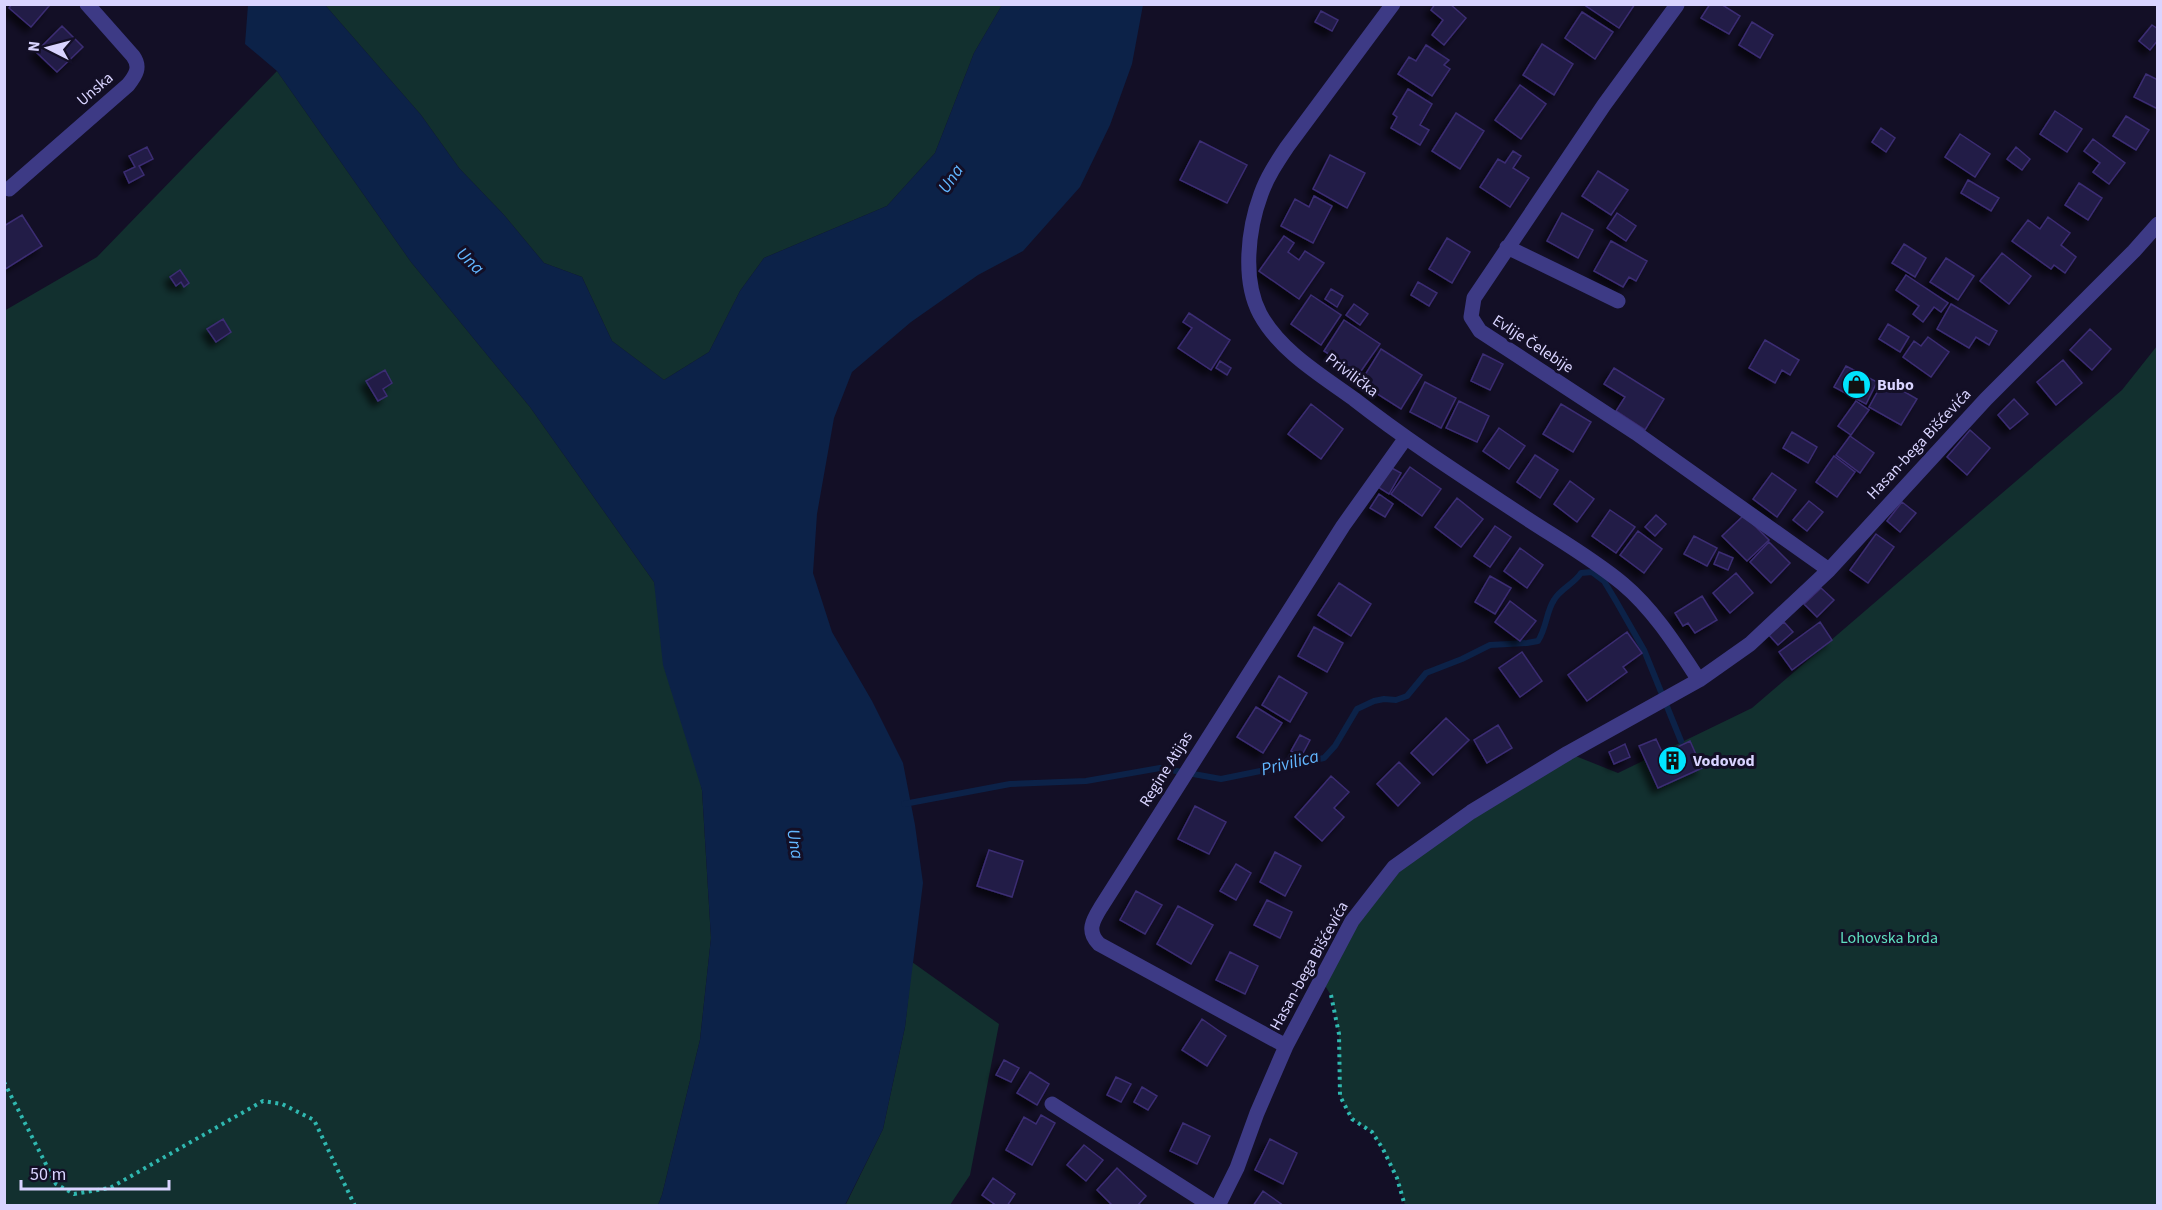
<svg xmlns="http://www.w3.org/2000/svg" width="2162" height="1210" font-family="'Source Sans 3',sans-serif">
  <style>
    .green { fill: #12302f }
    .water { fill: #0c2248 }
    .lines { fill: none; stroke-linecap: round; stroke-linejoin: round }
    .stream { stroke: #0c2248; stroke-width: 6 }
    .building { fill: #241b47; stroke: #3b2d73; stroke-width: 1.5; filter: url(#shadow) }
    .path { stroke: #2fb8b0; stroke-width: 4; stroke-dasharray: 3 4.5; stroke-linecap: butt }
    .minor { stroke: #3d3a85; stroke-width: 15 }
    .labels { text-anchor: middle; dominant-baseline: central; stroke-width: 6; stroke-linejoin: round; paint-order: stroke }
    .street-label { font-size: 16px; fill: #d9d4ff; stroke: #130f26 }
    .poi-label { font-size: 16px; font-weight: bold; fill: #d9d4ff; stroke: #130f26; text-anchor: start }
    .park-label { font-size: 16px; fill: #5fe0c0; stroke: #130f26 }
    .water-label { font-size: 18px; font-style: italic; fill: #62b6ff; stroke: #130f26 }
  </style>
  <defs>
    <filter id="shadow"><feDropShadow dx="-5.5" dy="5.5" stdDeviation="3" flood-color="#0009"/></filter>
  </defs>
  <rect width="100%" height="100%" fill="#130f26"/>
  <path class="green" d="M325,5H1002L974,53L935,153L887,206L764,258L740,291L709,352L664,380L612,341L582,277L544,263L504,215L459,168L421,115Z
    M277,71L411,262L530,407L654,582L702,790L711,938L700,1040L662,1195L658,1205H5L4,311L97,257Z
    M2157,346V1205H1405L1397,1178L1383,1149L1372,1132L1352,1119L1340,1096L1339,1034L1332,997L1321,979L1394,867L1568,753L1618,773L1752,708L2122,390Z
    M912,962L999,1024L970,1175L950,1205L845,1206L883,1129L905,1027Z"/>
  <path class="water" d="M248,5H325L421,115L459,168L504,215L544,263L582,277L612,341L664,380L709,352L740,291L764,258L887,206L935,153L974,53L1002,5H1143L1132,64L1110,125L1080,187L1023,251L978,275L911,322L852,372L834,418L817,514L813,573L832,632L872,701L903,763L915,825L923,883L905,1027L883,1129L845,1205H658L662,1195L700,1040L711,938L702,790L663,665L654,582L530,407L411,262L277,71L245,44Z"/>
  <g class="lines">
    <path class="stream" d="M904,804L1010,784L1086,781L1160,768L1221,779L1324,758L1335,746L1357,709L1374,701L1384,699L1396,700L1407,696L1426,673L1462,659L1490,645L1527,643L1538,641C1547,627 1546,612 1554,600C1560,589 1574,584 1581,573L1592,572L1604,581L1616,601L1644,650L1681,741"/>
  </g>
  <path class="building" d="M12,4H47L49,6L31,27L9,8Z
    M1435,4H1450L1466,18L1444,45L1432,35L1443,20L1431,10Z
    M1583,4H1635L1619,28Z
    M1710,4H1721L1740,16L1729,34L1701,18Z
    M1321,11L1338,20L1332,31L1315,22Z
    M1582,12L1613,32L1595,59L1565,38Z
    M1752,22L1773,35L1760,58L1739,45Z
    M2152,25L2158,29V40L2150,50L2139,41Z
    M62,26L83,47L57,72L36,52Z
    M1542,44L1573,64L1554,95L1523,75Z
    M1426,45L1449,60L1444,65L1450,69L1432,96L1398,74L1409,57L1416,61Z
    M2146,74L2158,80V109L2134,97Z
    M1520,85L1546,104L1521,139L1495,120Z
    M1408,89L1432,104L1420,125L1429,130L1420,145L1391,128L1397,117L1393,114Z
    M2055,111L2082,129L2067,152L2040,134Z
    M1456,113L1484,131L1460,169L1432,151Z
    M2126,116L2149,130L2136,150L2113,136Z
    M1881,128L1895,138L1886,152L1872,142Z
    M1960,134L1990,154L1975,177L1945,157Z
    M2093,139L2125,163L2109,184L2093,172L2100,163L2084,151Z
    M1200,141L1247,165L1227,203L1180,180Z
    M147,147L153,159L139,166L144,175L129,183L124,172L135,167L129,156Z
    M2016,147L2030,159L2022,170L2007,159Z
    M1513,151L1521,156L1513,168L1529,178L1510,207L1480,187L1498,159L1505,163Z
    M1330,155L1365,173L1347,208L1313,189Z
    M1598,171L1628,190L1611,215L1582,196Z
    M1968,180L1999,198L1991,211L1961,193Z
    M2079,183L2102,198L2088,220L2065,205Z
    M1314,196L1332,206L1313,243L1281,226L1295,199L1309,207Z
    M1562,213L1593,230L1578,258L1547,241Z
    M1617,213L1636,226L1626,241L1607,228Z
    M22,215L42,246L4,270V226Z
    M2048,217L2070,233L2061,245L2076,257L2065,273L2054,265L2051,269L2012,241L2028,220L2040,229Z
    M1284,236L1294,243L1288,252L1299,260L1305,251L1324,263L1299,299L1259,271Z
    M1447,238L1470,252L1452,283L1429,269Z
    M1611,241L1647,261L1636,281L1629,277L1623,287L1594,271Z
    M1904,244L1926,258L1915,277L1892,263Z
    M2002,253L2031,276L2009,304L1980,281Z
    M1946,258L1974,276L1958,300L1930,282Z
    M180,270L189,283L184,287L181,282L176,286L170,277Z
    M1906,275L1948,303L1941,312L1934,307L1923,322L1913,314L1919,306L1896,290Z
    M1418,282L1437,293L1429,306L1411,295Z
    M1331,289L1343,296L1337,307L1325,299Z
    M1311,295L1341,315L1321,345L1291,324Z
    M1354,304L1368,314L1360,325L1346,315Z
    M1951,304L1997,331L1989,345L1976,337L1969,348L1937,329Z
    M1189,313L1230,340L1211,370L1178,348L1192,328L1183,322Z
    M223,319L231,332L216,342L207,329Z
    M1344,320L1380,344L1359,374L1324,351Z
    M1888,324L1909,337L1900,352L1879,339Z
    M2090,329L2111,349L2092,370L2070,350Z
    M1928,337L1949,352L1931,377L1903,357L1914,341L1921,346Z
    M1765,340L1799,360L1790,375L1782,370L1775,383L1749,368Z
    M1381,349L1422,375L1401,409L1360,383Z
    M1483,354L1503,364L1490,390L1471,381Z
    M2063,360L2082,383L2056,405L2037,382Z
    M1220,361L1231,368L1227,375L1216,368Z
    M1846,366L1877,382L1866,404L1834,387Z
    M1614,368L1664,399L1645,430L1616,411L1625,397L1604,384Z
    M385,370L392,383L383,389L387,396L378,401L366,381Z
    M1884,380L1917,399L1901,425L1869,407Z
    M1425,382L1456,398L1441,428L1410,412Z
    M2014,399L2028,414L2010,429L1998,415Z
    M1459,401L1489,416L1477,442L1446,428Z
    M1856,401L1869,410L1851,435L1838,426Z
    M1311,404L1343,429L1321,459L1288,434Z
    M1561,404L1591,422L1573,452L1543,434Z
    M1499,428L1525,446L1509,469L1483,451Z
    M1970,430L1990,448L1967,475L1947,457Z
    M1792,432L1817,447L1808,463L1783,448Z
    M1850,436L1874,453L1860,473L1836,455Z
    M1535,455L1558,470L1540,498L1517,482Z
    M1834,456L1855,472L1837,497L1816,482Z
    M1390,467L1401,473L1389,494L1378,487Z
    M1410,467L1441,489L1422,516L1391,494Z
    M1772,473L1796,490L1777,517L1753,499Z
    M1570,481L1594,499L1577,522L1554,504Z
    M1379,494L1393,504L1385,517L1370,508Z
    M1457,498L1483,519L1461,547L1435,527Z
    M1809,501L1823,512L1807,531L1793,520Z
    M1902,502L1916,513L1900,532L1887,521Z
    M1610,510L1635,527L1616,553L1592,536Z
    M1656,515L1666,524L1655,536L1645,527Z
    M1744,515L1769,540L1747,561L1722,536Z
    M1495,526L1511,537L1490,567L1474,556Z
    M1638,531L1662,549L1644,573L1620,555Z
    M1876,534L1894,547L1868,583L1850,570Z
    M1694,536L1717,548L1707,566L1684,554Z
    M1769,542L1790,563L1771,583L1750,562Z
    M1520,548L1543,565L1527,588L1504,571Z
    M1719,552L1733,558L1728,570L1714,564Z
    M1736,573L1753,593L1730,613L1713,593Z
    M1490,576L1511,588L1495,614L1475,602Z
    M1339,583L1371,604L1351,636L1318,615Z
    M1821,588L1834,600L1817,617L1804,604Z
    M1702,596L1717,620L1695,633L1688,623L1683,626L1675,613Z
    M1510,601L1536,621L1520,641L1495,622Z
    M1784,622L1793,632L1778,645L1769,635Z
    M1820,622L1832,640L1792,670L1779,652Z
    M1314,627L1343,643L1327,672L1298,656Z
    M1627,632L1642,653L1623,667L1627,672L1587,701L1568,675Z
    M1522,652L1542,681L1520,697L1499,668Z
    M1279,676L1307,693L1290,722L1262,705Z
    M1256,707L1282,723L1263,753L1237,737Z
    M1446,718L1469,740L1433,775L1411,753Z
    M1498,725L1512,748L1487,763L1474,740Z
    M1300,735L1310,740L1301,757L1291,751Z
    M1656,739L1663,754L1690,741L1702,768L1658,788L1639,746Z
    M1625,744L1630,757L1614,764L1609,752Z
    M1399,762L1420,783L1398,806L1377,784Z
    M1331,776L1349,792L1334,808L1344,817L1322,841L1295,817Z
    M1195,806L1226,822L1209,854L1178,839Z
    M989,850L1023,861L1012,897L977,886Z
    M1275,852L1301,866L1285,896L1260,882Z
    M1236,864L1251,873L1236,900L1220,891Z
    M1136,891L1162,905L1145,934L1120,920Z
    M1267,900L1292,912L1280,938L1254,925Z
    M1178,906L1213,925L1191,964L1157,944Z
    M1230,952L1258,966L1245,994L1216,980Z
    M1202,1019L1226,1036L1207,1066L1182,1050Z
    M1004,1060L1019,1068L1011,1082L996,1075Z
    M1030,1072L1049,1084L1037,1105L1017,1093Z
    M1116,1077L1131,1084L1121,1102L1107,1095Z
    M1142,1087L1157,1096L1148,1110L1134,1102Z
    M1041,1115L1055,1123L1032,1165L1006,1150L1024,1117L1036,1124Z
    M1183,1123L1210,1136L1197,1164L1170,1151Z
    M1270,1139L1297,1153L1283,1184L1255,1170Z
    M1084,1145L1103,1160L1086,1181L1067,1165Z
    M1117,1168L1146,1196L1137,1206H1113L1097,1190Z
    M993,1178L1015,1194L1007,1206H997L982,1195Z
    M1263,1191L1284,1206H1253Z"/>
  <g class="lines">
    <path class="path" d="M1331,995L1339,1034L1340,1096L1352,1119L1372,1132L1383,1149L1397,1178L1405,1206
      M4,1082L56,1184L74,1194L110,1188L263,1101L282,1104L314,1120L355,1206"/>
    <path class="minor" d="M1393,4L1287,147C1277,162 1267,177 1261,194C1248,229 1242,280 1260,314C1280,351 1321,375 1354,399C1409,442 1467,479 1526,518C1558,539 1593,559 1623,584C1654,610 1677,647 1699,680
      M1677,5L1604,105L1474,298L1471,317L1480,331L1636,433L1829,570
      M9,189L128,85C136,75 141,67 133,56L87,4
      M1507,247L1618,301
      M1286,1046L1099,944C1086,931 1093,920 1101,907L1343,526L1405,439
      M1052,1104L1212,1206
      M1218,1206L1237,1168L1257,1113L1286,1046L1352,921L1394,867L1471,812L1568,753L1699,680L1750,644L1829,570L1986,399L2134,251L2158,224"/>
  </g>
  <defs>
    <symbol id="shop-disc" viewBox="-11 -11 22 22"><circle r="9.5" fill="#00e5ff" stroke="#130f26"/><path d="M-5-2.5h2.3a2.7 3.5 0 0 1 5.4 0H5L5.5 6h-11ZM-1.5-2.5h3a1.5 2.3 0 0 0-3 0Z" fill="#111"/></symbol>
    <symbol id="building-disc" viewBox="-11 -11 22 22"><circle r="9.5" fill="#00e5ff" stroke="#130f26"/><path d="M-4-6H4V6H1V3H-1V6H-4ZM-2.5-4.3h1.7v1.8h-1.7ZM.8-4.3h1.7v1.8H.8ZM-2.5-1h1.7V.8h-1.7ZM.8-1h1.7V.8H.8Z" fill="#111"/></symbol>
  </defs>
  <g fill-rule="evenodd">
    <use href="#shop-disc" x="1840" y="368" width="33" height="33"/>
    <use href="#building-disc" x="1656" y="744" width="33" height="33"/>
  </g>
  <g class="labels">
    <g class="street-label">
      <text transform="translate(95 89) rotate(-41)">Unska</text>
      <text transform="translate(1533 344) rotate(33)">Evlije Čelebije</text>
      <text transform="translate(1352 375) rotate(37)">Privilička</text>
      <text transform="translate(1919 444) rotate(-47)">Hasan-bega Bišćevića</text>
      <text transform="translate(1166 769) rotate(-58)">Regine Atijas</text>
      <text transform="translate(1309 966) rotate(-61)">Hasan-bega Bišćevića</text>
    </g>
    <g class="poi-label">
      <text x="1877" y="385">Bubo</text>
      <text x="1693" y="761">Vodovod</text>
    </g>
    <g class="park-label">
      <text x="1889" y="938">Lohovska brda</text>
    </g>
    <g class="water-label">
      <text transform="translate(951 179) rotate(-56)">Una</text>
      <text transform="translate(470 261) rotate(43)">Una</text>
      <text transform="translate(1290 763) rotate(-14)">Privilica</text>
      <text transform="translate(795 844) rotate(81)">Una</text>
    </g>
  </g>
  <rect width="2162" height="1210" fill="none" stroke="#d9d4ff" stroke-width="12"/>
  <g transform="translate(48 48) rotate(276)" stroke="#130f26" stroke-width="4.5" paint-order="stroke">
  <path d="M0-4.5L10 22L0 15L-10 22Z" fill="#d9d4ff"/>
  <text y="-9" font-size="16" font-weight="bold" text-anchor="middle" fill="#d9d4ff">N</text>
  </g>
  <path d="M21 1180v9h148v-9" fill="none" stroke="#d9d4ff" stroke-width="3"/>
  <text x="30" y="1180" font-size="18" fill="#d9d4ff" stroke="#130f26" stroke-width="4.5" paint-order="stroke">50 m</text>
</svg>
